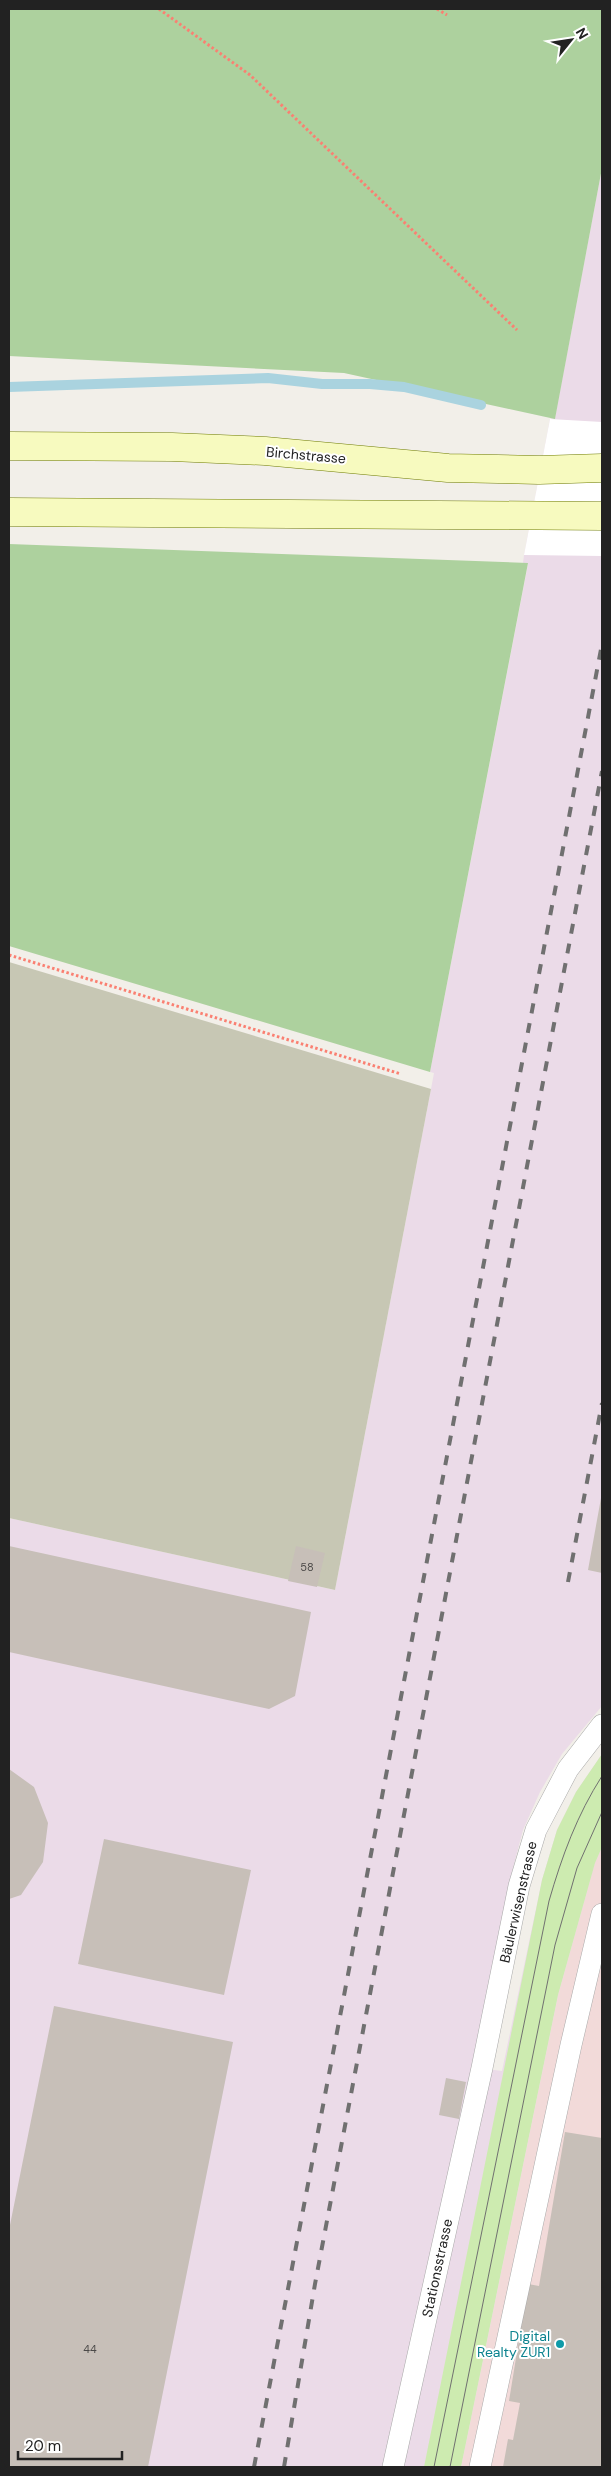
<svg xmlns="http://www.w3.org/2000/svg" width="611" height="2476" font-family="'DM Sans',sans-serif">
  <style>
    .commercial { fill: #f2dad9 }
    .industrial { fill: #ebdbe8 }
    .construction { fill: #c7c7b4 }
    .grass { fill: #cdebb0 }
    .forest { fill: #add19e }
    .pier { fill: #fff }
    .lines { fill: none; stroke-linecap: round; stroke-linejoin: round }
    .stream { stroke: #aad3df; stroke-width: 10 }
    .building { fill: #c7bfb8 }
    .service-casing { stroke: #a9a9a9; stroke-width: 22 }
    .secondary-casing { stroke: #707d05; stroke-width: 29 }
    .path { stroke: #fa8072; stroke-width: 3; stroke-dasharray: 2.5 2.5; stroke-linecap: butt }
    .service { stroke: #fff; stroke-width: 21 }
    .secondary { stroke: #f7fabf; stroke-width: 28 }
    .tram { stroke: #707070; stroke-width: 1 }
    .rail { stroke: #707070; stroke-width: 4; stroke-dasharray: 10 10; stroke-linecap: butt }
    .culture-dot { fill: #0f9aa8; stroke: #fff; stroke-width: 2 }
    .labels { text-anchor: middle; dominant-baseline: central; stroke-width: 4; stroke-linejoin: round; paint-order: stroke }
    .number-label { font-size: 11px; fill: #4b4948 }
    .street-label { font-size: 14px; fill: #222; stroke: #fff }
    .culture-label { font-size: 14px; fill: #0d838f; stroke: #fff; text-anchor: end }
  </style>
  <rect width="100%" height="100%" fill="#f2efe9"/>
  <path class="commercial" d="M602,1847V2467H461L558,1995L595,1862Z"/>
  <path class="industrial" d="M602,168V1706L562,1754L540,1792L523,1830L512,1872L472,2067L502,2071L542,1880L557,1830L576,1792L602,1754V1847L595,1863L558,1995L461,2467H9V1518L335,1590L431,1089L434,1073L430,1072L528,564L523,563L524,555L550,419L555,418Z"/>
  <path class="construction" d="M9,962L431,1089L335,1590L9,1518Z"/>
  <path class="grass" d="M602,1754V1847L595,1863L558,1995L461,2467H424L542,1880L557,1830L576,1792Z"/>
  <path class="forest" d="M9,9H602V168L555,419L344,373L9,356Z
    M9,544L528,563L430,1072L9,946Z"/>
  <path class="pier" d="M550,419L602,422V556L524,555Z"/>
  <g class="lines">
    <path class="stream" d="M9,387L268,378L322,384H370L404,387L481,405"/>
  </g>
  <path class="building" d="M601,1498H602V1573L588,1570Z
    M9,1546L311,1612L295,1696L269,1709L9,1652Z
    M296,1546L325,1553L317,1587L288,1581Z
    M9,1769L34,1787L48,1823L43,1862L21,1895L9,1899Z
    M104,1839L251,1870L224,1995L78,1964Z
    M54,2006L233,2042L148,2467H9V2230Z
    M446,2078L466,2082L459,2119L439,2115Z
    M565,2132L602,2138V2467H503L508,2439L513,2440L520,2403L509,2401L528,2284L539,2286Z"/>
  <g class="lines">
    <defs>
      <path id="service" d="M393,2467L482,2068L519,1886L536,1830L568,1769L602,1725
        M480,2467L571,2045L602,1914"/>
      <path id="secondary" d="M9,446L172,447L265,451L448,468L539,470L602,468
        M9,512L602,516"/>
    </defs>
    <use href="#service" class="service-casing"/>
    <use href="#secondary" class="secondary-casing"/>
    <path class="path" d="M159,9L250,75L517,330
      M437,9L447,15
      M9,955L401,1074"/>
    <use href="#service" class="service"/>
    <use href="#secondary" class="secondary"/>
    <path class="tram" d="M434,2467L549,1901C562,1856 577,1815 602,1776
      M450,2467L555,1945L577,1868L602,1812"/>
    <path class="rail" d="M568,1582L602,1403
      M254,2467L602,644
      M284,2467L315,2284L602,771"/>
  </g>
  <circle class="culture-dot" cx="560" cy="2344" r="5"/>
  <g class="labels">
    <g class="number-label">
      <text x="307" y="1567">58</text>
      <text x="90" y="2349">44</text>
    </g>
    <g class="street-label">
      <text transform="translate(306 455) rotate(5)">Birchstrasse</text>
      <text transform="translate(518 1902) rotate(-77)">Bäulerwisenstrasse</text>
      <text transform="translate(437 2268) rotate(-78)">Stationsstrasse</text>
    </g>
    <g class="culture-label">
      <text x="550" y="2336">Digital<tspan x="550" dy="16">Realty ZUR1</tspan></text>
    </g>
  </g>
  <rect width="611" height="2476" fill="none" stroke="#222222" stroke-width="20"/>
  <g transform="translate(571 40) rotate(60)" stroke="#ffffff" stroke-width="4" paint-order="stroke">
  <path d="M0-4L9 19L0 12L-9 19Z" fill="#222222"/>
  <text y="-8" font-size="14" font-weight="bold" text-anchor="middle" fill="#222222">N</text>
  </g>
  <path d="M18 2451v8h104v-8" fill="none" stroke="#222222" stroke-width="2.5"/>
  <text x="25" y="2451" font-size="15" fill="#222222" stroke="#ffffff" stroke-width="4" paint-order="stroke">20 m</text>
</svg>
